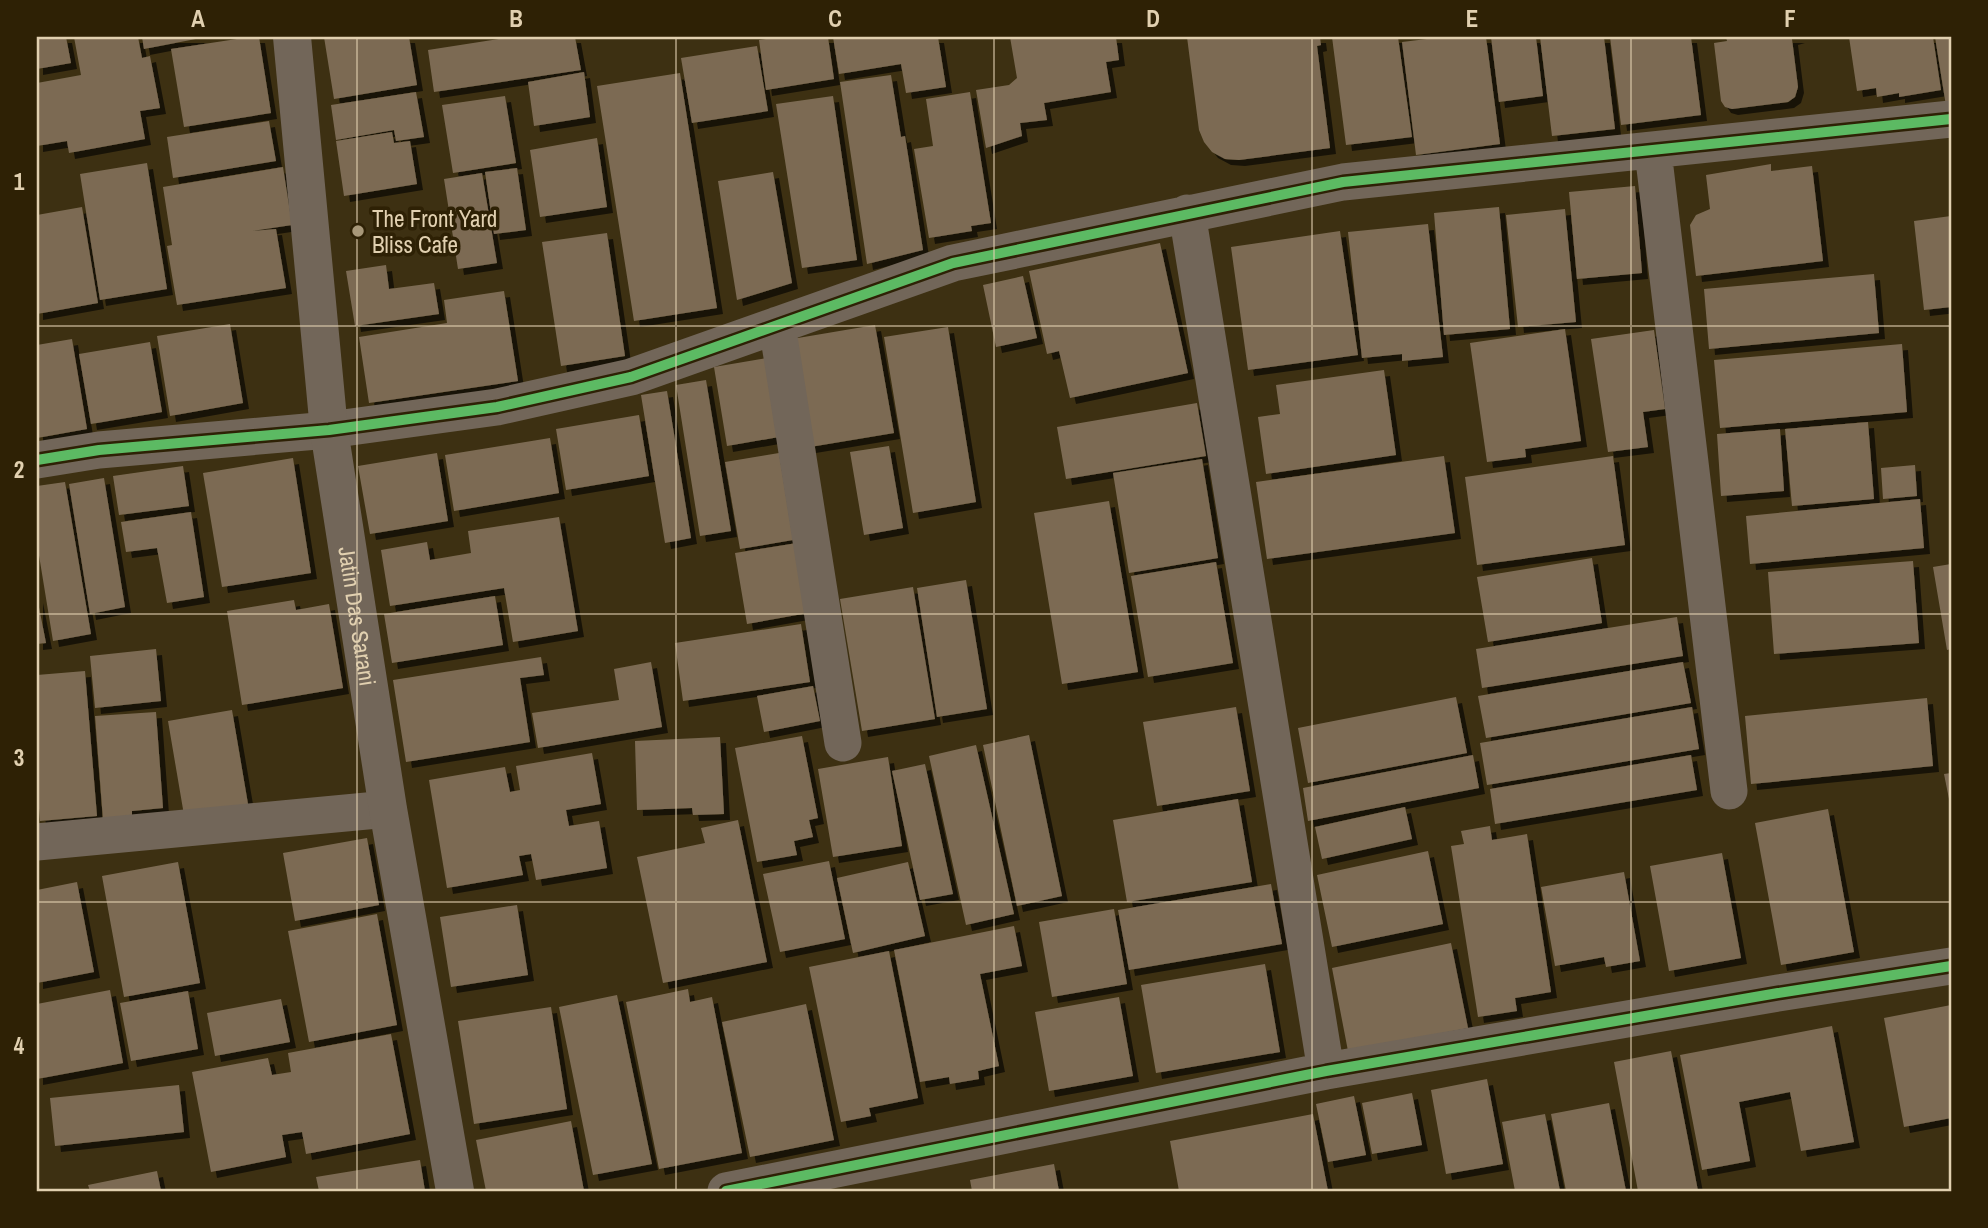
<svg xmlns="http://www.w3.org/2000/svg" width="1988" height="1228" font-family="'Archivo Narrow',sans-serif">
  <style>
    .building { fill: #7c6b53; filter: url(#shadow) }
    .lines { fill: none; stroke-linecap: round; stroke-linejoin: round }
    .minor { stroke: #726659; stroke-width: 37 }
    .tertiary { stroke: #726659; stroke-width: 38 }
    .cycleway-casing { stroke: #2e2105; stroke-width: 15 }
    .cycleway { stroke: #5cba63; stroke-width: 10 }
    .grid { fill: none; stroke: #e1d0b0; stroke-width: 2; stroke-opacity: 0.55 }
    .poi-dot { fill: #a89879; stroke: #2e2105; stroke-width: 2.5 }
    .labels { text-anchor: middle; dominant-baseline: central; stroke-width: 7; stroke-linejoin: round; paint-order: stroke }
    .poi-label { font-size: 23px; fill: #e1d0b0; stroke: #2e2105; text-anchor: start }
    .street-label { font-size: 23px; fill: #e1d0b0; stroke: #2e2105 }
    .neatline { fill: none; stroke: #e1d0b0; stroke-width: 2.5 }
    .grid-label { font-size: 23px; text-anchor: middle; font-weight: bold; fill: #e1d0b0 }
  </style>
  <defs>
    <filter id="shadow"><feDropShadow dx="6" dy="6" stdDeviation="0" flood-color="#0009"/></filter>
  </defs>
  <rect width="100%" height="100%" fill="#3d3012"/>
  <path class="building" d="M37,37H66L71,63L37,69Z
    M74,37H138L142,58L150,56L160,108L140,111L145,139L69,153L67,141L37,146V83L81,75Z
    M142,37H201V38L144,49Z
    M250,37H259L271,113L184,127L171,49Z
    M324,37H409L417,85L334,99Z
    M511,37H575L581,70L434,92L428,50Z
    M780,37H828L834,79L766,90L759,40Z
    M833,37H938L946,87L906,93L901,64L839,74Z
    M1010,37H1116L1119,60L1106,62L1111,92L1044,103L1047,120L1020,123L1022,136L986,148L976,90L1009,85L1017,78Z
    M1187,37H1320L1321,45L1317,46L1330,148L1239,160L1225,159L1212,152L1204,142L1199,130Z
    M1332,37H1398L1412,137L1346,145Z
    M1443,37H1486L1500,144L1416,155L1402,42Z
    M1491,37H1536L1543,96L1499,102Z
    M1540,37H1604L1615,129L1552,136Z
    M1610,37H1691L1701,115L1621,125Z
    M1726,37H1799L1792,39L1798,87L1795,97L1788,102L1732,109L1725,107L1721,101L1714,43L1727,41Z
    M1849,37H1933L1941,90L1899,97V93L1877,97L1876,88L1857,91Z
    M1935,37H1951V111L1947,112Z
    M757,46L768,111L692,123L681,58Z
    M584,72L590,117L534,126L528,82Z
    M680,73L717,308L634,321L597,86Z
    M891,75L901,137L905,136L923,250L867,264L840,82Z
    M416,92L424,137L396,141L394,130L336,140L331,105Z
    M970,92L991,223L971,226L972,231L929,238L914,149L933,146L926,99Z
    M505,96L516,163L453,173L442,105Z
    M833,96L857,260L802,268L776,104Z
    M269,121L276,161L173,178L167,137Z
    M392,132L394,143L410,141L417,184L344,196L336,141Z
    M597,138L607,207L540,217L530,150Z
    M147,163L167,289L100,300L80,174Z
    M1771,164V171L1812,166L1823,261L1696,276L1690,225L1696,215L1710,209L1706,175Z
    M283,167L292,225L252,231L276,229L286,288L177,305L167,246L172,245L163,187Z
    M517,168L526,230L494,234L485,172Z
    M773,172L792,283L737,300L718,181Z
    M482,173L497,263L458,269L444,179Z
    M1635,186L1642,273L1577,279L1569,192Z
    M82,207L98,303L37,314V215Z
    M1499,207L1510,329L1444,335L1434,213Z
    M1565,209L1576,322L1518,327L1506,215Z
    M1951,216V307L1924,310L1914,221Z
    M1428,224L1443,357L1402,361V354L1362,358L1348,232Z
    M1340,231L1358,355L1248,370L1231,247Z
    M607,233L625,356L561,366L542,242Z
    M1160,243L1188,373L1070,398L1059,351L1047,354L1029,271Z
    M386,265L389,289L434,283L439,314L355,326L346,271Z
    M1874,274L1879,333L1709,349L1704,289Z
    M1023,276L1037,338L996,347L983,285Z
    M504,291L518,381L369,403L359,337L447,323L444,300Z
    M230,324L243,403L170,416L157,336Z
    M875,325L894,433L810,447L792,339Z
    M948,327L976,502L913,513L884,337Z
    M1565,329L1581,441L1525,449L1526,457L1487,462L1470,343Z
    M1654,330L1665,409L1643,412L1648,447L1608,452L1591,339Z
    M72,339L87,429L37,438V345Z
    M150,342L162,412L91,424L79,354Z
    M1902,344L1907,412L1720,428L1714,360Z
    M767,358L779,437L727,446L714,367Z
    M1384,370L1396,455L1266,474L1258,417L1280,414L1276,385Z
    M706,380L731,531L700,536L676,385Z
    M667,391L691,538L665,543L641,395Z
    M1197,403L1206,456L1066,479L1057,427Z
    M639,415L649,476L566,490L556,429Z
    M1868,422L1874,499L1792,506L1785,429Z
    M1780,429L1784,491L1721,496L1717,434Z
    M550,438L559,493L454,511L445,455Z
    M889,446L903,528L864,535L850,452Z
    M437,453L448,521L370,534L358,466Z
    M779,453L793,540L740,549L725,462Z
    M1444,456L1455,533L1267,559L1256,482Z
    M1613,456L1625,545L1477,565L1465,477Z
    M293,458L311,573L222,587L203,473Z
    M1202,459L1218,558L1129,573L1113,473Z
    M1915,465L1917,496L1883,499L1881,468Z
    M183,466L189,506L119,515L113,476Z
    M104,478L125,607L90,614L69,484Z
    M65,482L91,634L53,641L37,543V486Z
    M1920,499L1924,548L1750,564L1746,516Z
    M1109,501L1138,672L1062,684L1034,513Z
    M191,512L204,597L167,603L157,548L126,552L121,522Z
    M559,517L578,631L513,642L504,588L390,606L381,550L427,542L430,560L471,553L468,531Z
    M797,543L808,613L747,624L735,553Z
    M1592,558L1602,623L1488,642L1477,577Z
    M1913,561L1919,643L1774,654L1768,572Z
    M1216,562L1233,663L1148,677L1131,576Z
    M1951,564V649L1947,650L1933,567Z
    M966,580L987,709L937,717L917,588Z
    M913,587L935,719L862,731L840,599Z
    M495,596L503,645L392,663L384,614Z
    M37,597L46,643L37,644Z
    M294,600L296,610L329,604L343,688L242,705L227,611Z
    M1677,617L1683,656L1482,688L1476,649Z
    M801,624L810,682L683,701L675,643Z
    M156,649L161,701L95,708L90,656Z
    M541,657L544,675L520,678L530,742L406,762L393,680Z
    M651,662L662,727L538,748L532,713L619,700L614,669Z
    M1683,662L1691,703L1486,738L1478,696Z
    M85,671L97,816L40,821L37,783V675Z
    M813,686L820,721L764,732L757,696Z
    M1456,697L1467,753L1308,783L1298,728Z
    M1927,698L1933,766L1751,784L1745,716Z
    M1236,707L1250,791L1157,806L1143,722Z
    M1692,707L1699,749L1487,785L1480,743Z
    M232,710L248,804L184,815L168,721Z
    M156,712L163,808L132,811V818L103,820L95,716Z
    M1029,735L1062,896L1017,906L983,745Z
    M802,736L818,818L809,820L813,837L794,841L797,855L757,862L735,748Z
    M720,737L724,814L693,815L692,808L637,810L635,741Z
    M976,745L1014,914L966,925L929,756Z
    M592,753L601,804L566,810L569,826L599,821L607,868L536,880L531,854L519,856L523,875L447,888L429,780L505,767L510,792L520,790L516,766Z
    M1473,755L1479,788L1308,821L1303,788Z
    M1691,755L1697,790L1495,824L1490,789Z
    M888,757L902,846L833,857L818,769Z
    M925,764L953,894L920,900L892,771Z
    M1951,773V803L1950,804L1944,774Z
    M1238,799L1252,882L1127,902L1113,820Z
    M1405,807L1412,839L1322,859L1315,827Z
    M1828,809L1854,952L1781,965L1755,823Z
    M738,820L767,962L663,983L637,857L705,843L701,828Z
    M1490,826L1492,840L1527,834L1551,992L1515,998L1517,1011L1478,1017L1451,846L1464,844L1461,831Z
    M367,838L379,905L295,921L283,853Z
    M1428,851L1443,924L1332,947L1317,875Z
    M1722,853L1741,958L1669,971L1650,866Z
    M829,861L845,939L780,952L763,874Z
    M178,862L200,983L124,997L102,876Z
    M908,862L925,936L853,953L837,878Z
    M1624,872L1640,961L1606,967L1604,957L1555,966L1541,887Z
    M77,882L94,972L37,983V890Z
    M1271,884L1282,944L1129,970L1118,910Z
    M517,905L528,975L451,987L440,917Z
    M1114,909L1127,984L1052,997L1039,922Z
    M377,914L397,1025L309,1042L288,931Z
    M1014,926L1022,966L980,974L999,1066L978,1071L979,1079L950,1084L949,1077L920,1082L894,950Z
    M1451,943L1468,1028L1348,1051L1332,968Z
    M889,951L918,1098L869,1108L871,1116L841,1122L809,967Z
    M1265,964L1280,1052L1156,1073L1141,985Z
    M688,989L690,1002L712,997L742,1153L659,1169L626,1002Z
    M110,990L123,1063L37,1079V1004Z
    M188,991L198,1049L131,1061L120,1003Z
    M617,995L652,1164L593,1175L559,1007Z
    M1119,997L1133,1076L1049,1091L1035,1012Z
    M281,999L290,1042L215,1056L207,1013Z
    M806,1004L834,1140L750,1157L722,1022Z
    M1951,1005V1118L1904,1127L1884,1018Z
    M551,1007L567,1109L474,1124L458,1021Z
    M1832,1026L1854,1142L1801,1151L1790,1092L1739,1102L1750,1161L1702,1170L1680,1055Z
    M391,1034L410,1134L306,1154L302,1132L282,1135L286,1157L211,1172L192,1072L268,1058L272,1075L291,1072L288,1053Z
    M1671,1051L1698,1191H1638L1614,1062Z
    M1487,1079L1503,1164L1446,1174L1431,1090Z
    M179,1085L184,1132L55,1146L50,1098Z
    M1412,1093L1422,1145L1372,1154L1362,1103Z
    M1354,1096L1366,1155L1328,1162L1316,1104Z
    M1609,1103L1626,1191H1566L1551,1114Z
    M1313,1114L1328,1191H1179L1170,1141Z
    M1545,1114L1560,1191H1515L1502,1122Z
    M571,1121L584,1191H486L476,1140Z
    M420,1160L425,1191H319L316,1177Z
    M1054,1164L1059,1191H972L970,1180Z
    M157,1171L161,1191H90L88,1185Z"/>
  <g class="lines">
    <path class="minor" d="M1653,151L1729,791
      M1187,213L1326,1071
      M777,325L843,743
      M37,460L99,450L329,430L497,407L631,377L953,263L1343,182L1951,119
      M37,842L388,809
      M726,1191L1326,1071L1778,993L1951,966"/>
    <path class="tertiary" id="s1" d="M292,37L329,430L388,809L455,1191"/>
    <defs>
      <path id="cycleway" d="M37,460L99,450L329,430L497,407L631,377L953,263L1343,182L1951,119
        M726,1191L1326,1071L1778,993L1951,966"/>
    </defs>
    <use href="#cycleway" class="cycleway-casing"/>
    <use href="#cycleway" class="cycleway"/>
  </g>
  <path class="grid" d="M357,37V1191M676,37V1191M994,37V1191M1312,37V1191M1631,37V1191M37,326H1951M37,614H1951M37,902H1951"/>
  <circle class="poi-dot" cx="358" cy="231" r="7"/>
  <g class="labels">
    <g class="poi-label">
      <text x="372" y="218">The Front Yard<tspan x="372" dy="26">Bliss Cafe</tspan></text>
    </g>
    <g class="street-label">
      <text stroke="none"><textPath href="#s1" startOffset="583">Jatin Das Sarani</textPath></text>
    </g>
  </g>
  <rect width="1988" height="1228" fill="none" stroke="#2e2105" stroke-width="77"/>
  <rect x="38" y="38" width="1912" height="1152" class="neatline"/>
  <g class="grid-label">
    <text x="198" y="27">A</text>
    <text x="516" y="27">B</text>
    <text x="835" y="27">C</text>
    <text x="1153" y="27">D</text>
    <text x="1472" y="27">E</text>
    <text x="1790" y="27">F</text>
    <text x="19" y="190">1</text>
    <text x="19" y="478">2</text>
    <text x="19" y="766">3</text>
    <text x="19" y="1054">4</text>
  </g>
</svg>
